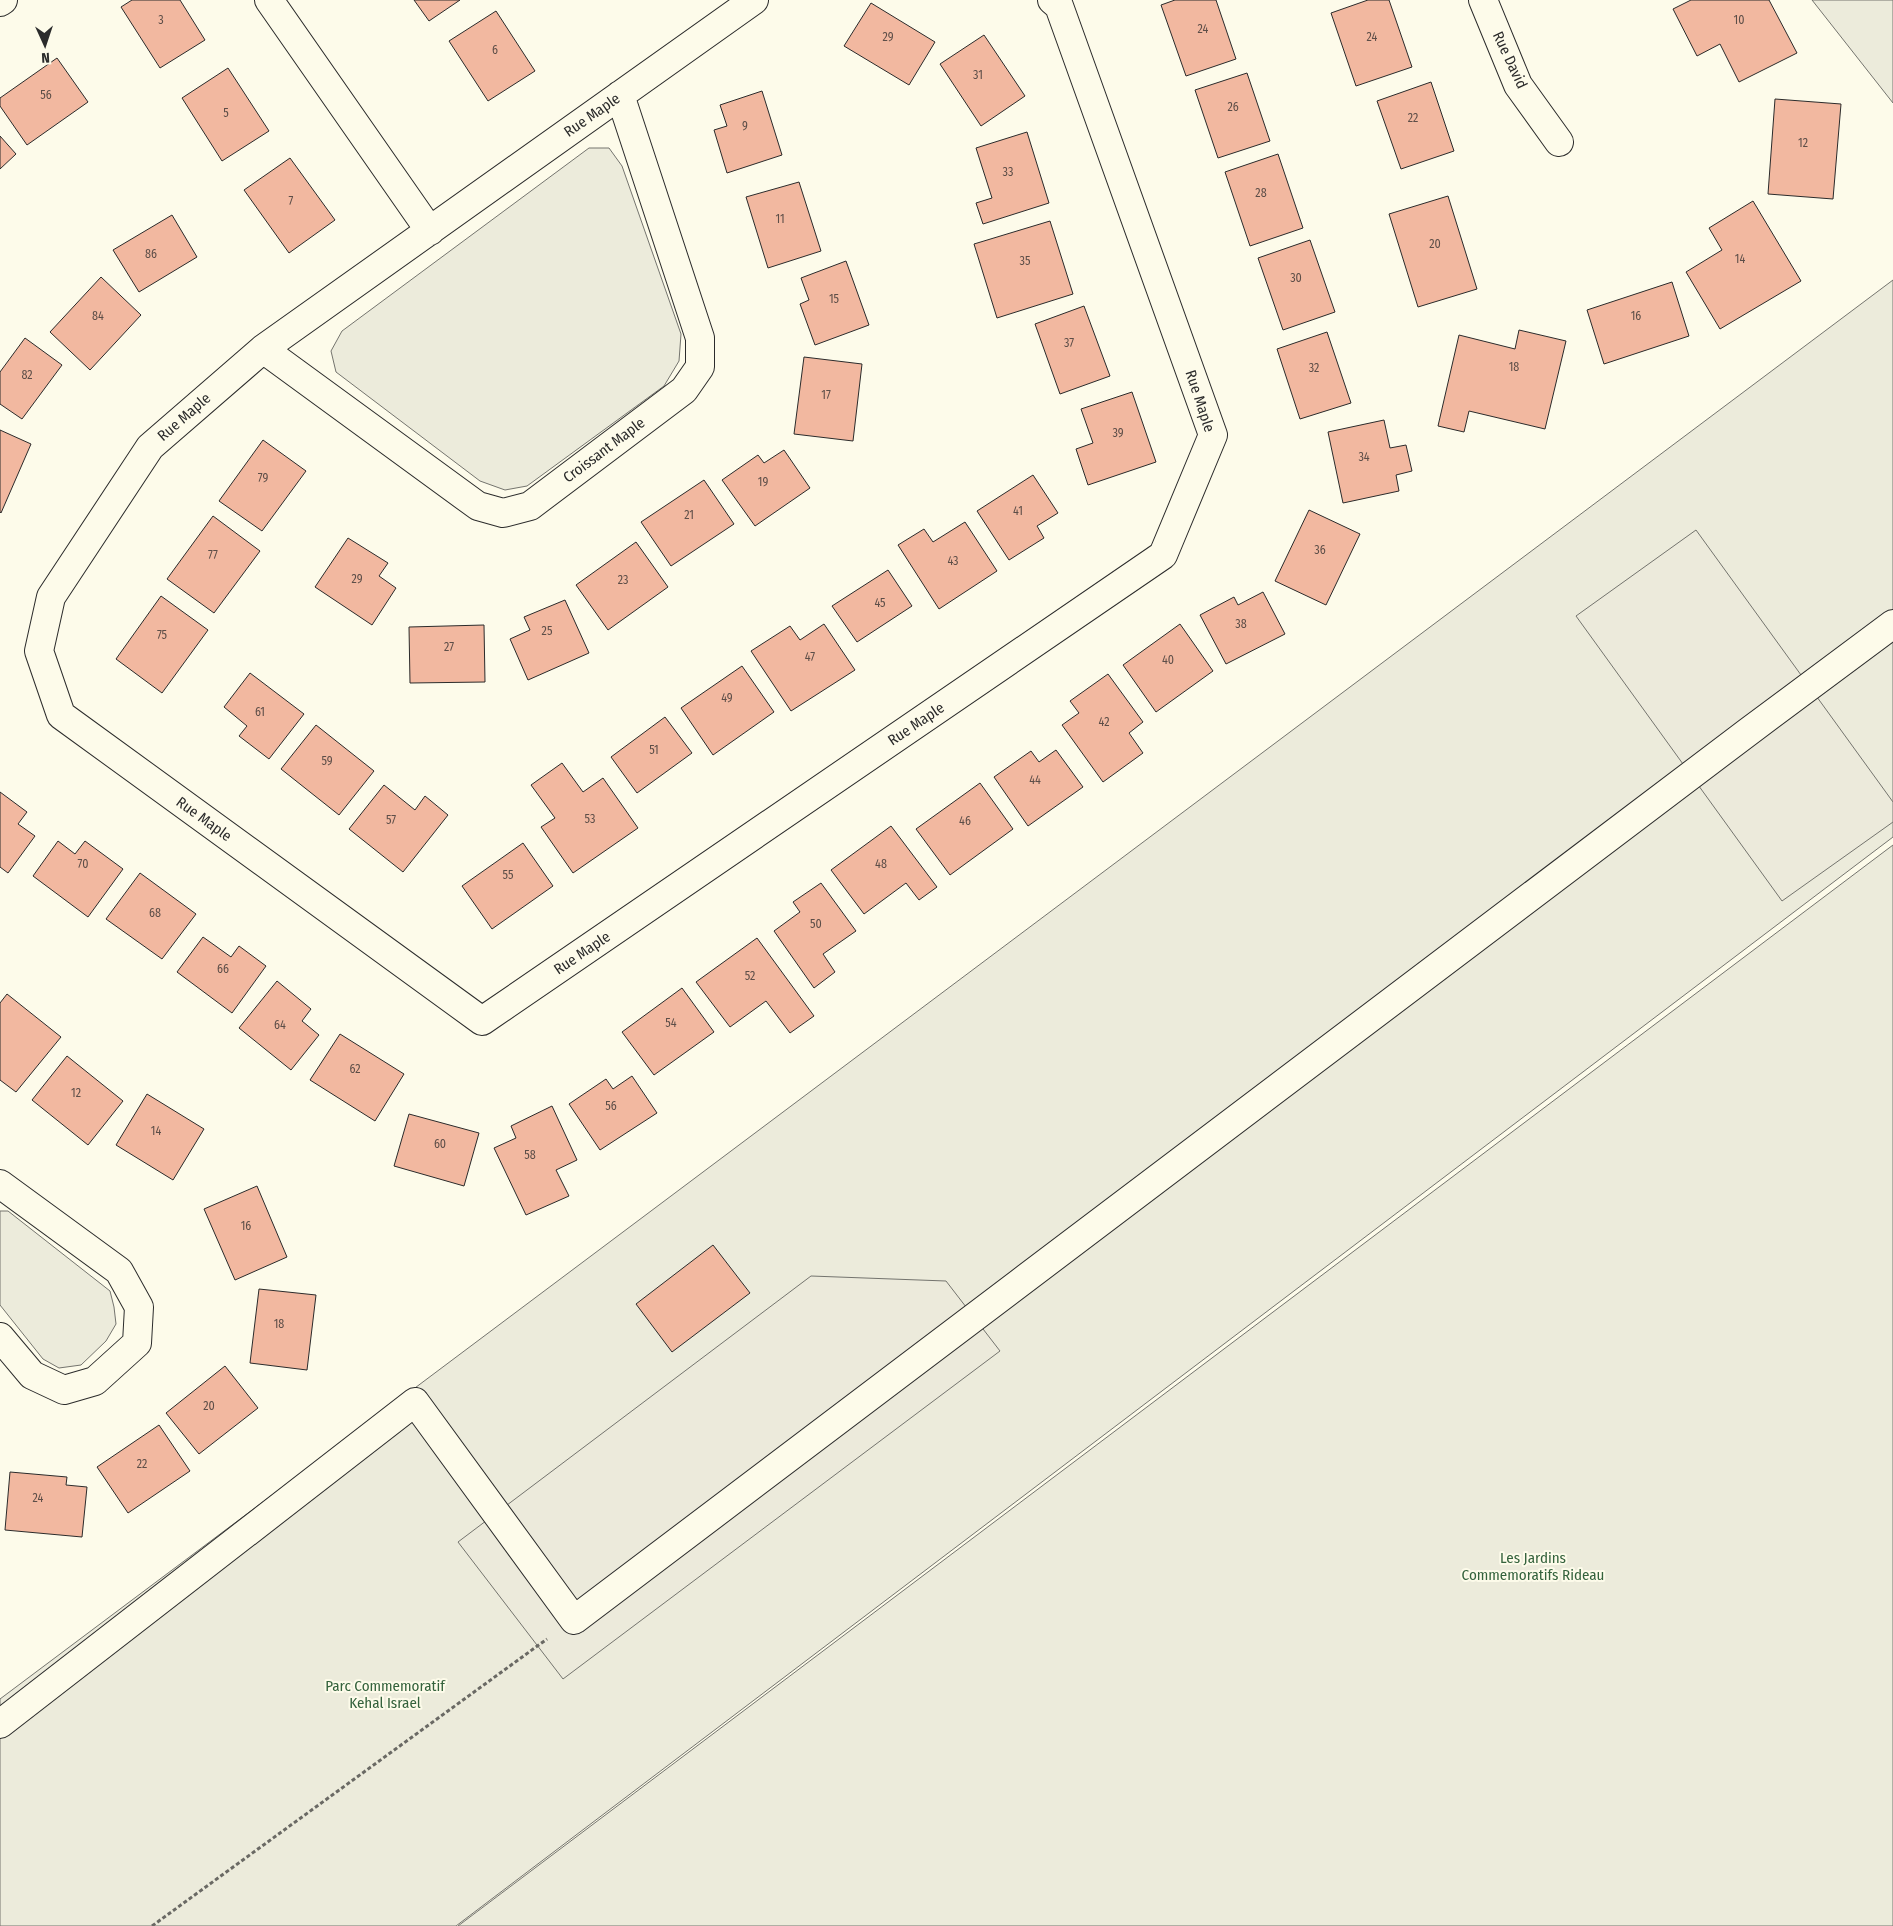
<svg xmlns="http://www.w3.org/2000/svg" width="1893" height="1926" font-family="'Fira Sans Condensed',sans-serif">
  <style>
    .green { fill: #ecebdb; stroke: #74746e }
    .parking { fill: #eceadb; stroke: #74746e }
    .building { fill: #f2b8a0; stroke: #2b2b2b }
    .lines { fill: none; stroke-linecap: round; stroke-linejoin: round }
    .minor-casing { stroke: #2b2b2b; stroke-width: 30 }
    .path { stroke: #6a6964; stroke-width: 3; stroke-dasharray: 4 2.5; stroke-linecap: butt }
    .minor { stroke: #fdfbea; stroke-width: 28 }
    .labels { text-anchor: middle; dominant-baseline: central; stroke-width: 4; stroke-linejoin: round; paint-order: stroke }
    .number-label { font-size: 12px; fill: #5d4e48 }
    .street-label { font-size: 15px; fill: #2b2b2b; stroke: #fdfbea }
    .park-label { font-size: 15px; fill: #34623c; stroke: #fdfbea }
  </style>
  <rect width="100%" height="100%" fill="#fdfbea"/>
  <path class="green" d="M1812,0H1893V103Z
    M589,148H609L622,166L681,334L679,361L664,386L527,486L505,490L480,481L336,372L331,351L342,331Z
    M1893,280V837L456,1926H0V1699Z
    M1893,845V1926H458Z
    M0,1211H8L110,1291L114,1307L116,1324L106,1341L81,1365L59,1368L43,1359L0,1305Z"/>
  <path class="parking" d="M1696,530L1893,802V822L1782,901L1576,616Z
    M811,1276L946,1281L1000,1351L563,1679L458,1542Z"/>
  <path class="building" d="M132,0H180L205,40L160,68L121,7Z
    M414,0H460L429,21Z
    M1175,0H1216L1236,59L1186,76L1161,5Z
    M1368,0H1389L1412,67L1356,86L1331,13Z
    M1691,0H1769L1797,53L1739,82L1720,44L1697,56L1673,9Z
    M871,3L935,42L909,85L844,46Z
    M496,11L535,71L488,101L449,41Z
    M984,35L1025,96L981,126L940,64Z
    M57,58L88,102L27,145L0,106V98Z
    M228,68L269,131L222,161L182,98Z
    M1247,73L1270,141L1218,158L1195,90Z
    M1431,82L1454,151L1401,169L1377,101Z
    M762,91L782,155L727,173L714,130L727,126L720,105Z
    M1775,99L1841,104L1833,199L1768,194Z
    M1027,132L1049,203L983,224L976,203L992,198L976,148Z
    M0,136L16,154L0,169Z
    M1278,154L1303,228L1250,246L1225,172Z
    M290,158L335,220L289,253L244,190Z
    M799,182L821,251L768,268L746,197Z
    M1448,196L1477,289L1418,307L1389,214Z
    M1753,201L1801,281L1720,329L1686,272L1722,250L1709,228Z
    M172,215L197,257L139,292L113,250Z
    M1050,221L1073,294L997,318L974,244Z
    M1310,240L1335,312L1283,330L1258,258Z
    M846,261L869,325L815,345L800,304L809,300L801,278Z
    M101,277L141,315L90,370L50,332Z
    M1672,282L1689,336L1604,364L1587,310Z
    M1084,306L1110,376L1060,394L1035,324Z
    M1519,330L1566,341L1545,429L1469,411L1464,432L1438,426L1459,335L1515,349Z
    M1327,332L1351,403L1300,419L1277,349Z
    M25,338L62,365L22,419L0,404V372Z
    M804,357L862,364L853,441L794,434Z
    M1132,392L1156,462L1088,485L1076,449L1093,443L1081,409Z
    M1384,420L1390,448L1406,445L1412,471L1396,475L1399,491L1343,503L1328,432Z
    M0,430L31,444L1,513L0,512Z
    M263,440L306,471L262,531L219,501Z
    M784,450L810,488L755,526L722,480L758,455L764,463Z
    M1033,475L1058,513L1037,526L1044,538L1009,560L977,511Z
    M704,480L734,524L671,566L641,522Z
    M1309,510L1360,534L1326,605L1275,581Z
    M213,516L260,551L214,613L167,579Z
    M965,522L997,571L939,609L898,545L924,529L933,542Z
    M348,538L388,563L379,576L396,588L372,625L315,587Z
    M636,542L668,587L608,630L576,585Z
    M888,570L912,606L857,642L832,606Z
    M1263,592L1285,634L1226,664L1200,615L1234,597L1238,605Z
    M161,596L208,630L162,693L116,659Z
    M565,600L589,653L528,680L510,639L530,630L524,617Z
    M824,624L855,670L791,711L751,651L790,626L800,640Z
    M1180,624L1213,671L1156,712L1123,665Z
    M484,625L485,682L410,683L409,627Z
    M742,666L774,712L713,755L681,708Z
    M250,673L304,714L269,759L239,736L247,726L224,707Z
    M1108,674L1143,722L1129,733L1143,753L1103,782L1062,725L1079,713L1070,701Z
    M665,717L692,753L637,793L611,757Z
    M316,725L374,771L339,815L281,769Z
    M1056,750L1083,787L1028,826L994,777L1031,751L1039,762Z
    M562,763L583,792L603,778L638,828L573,873L541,827L555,818L531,785Z
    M980,783L1013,829L950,875L916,829Z
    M384,785L415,810L425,796L448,815L403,872L349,829Z
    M0,792L27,812L18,824L35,836L8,873L0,867Z
    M891,826L937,887L919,900L906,883L864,914L831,870Z
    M58,841L75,854L85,841L123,869L88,917L33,876Z
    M523,843L553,886L492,929L462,886Z
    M140,873L196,914L162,959L106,919Z
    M821,883L856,931L823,954L835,972L814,988L774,931L800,912L793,902Z
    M203,937L231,957L239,946L266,966L232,1013L177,972Z
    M757,938L814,1016L790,1033L766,1001L730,1027L696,982Z
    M277,981L311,1009L302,1021L319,1035L291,1070L239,1028Z
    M682,988L714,1032L654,1075L622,1032Z
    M7,994L61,1037L16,1092L0,1080V1003Z
    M340,1034L404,1074L375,1121L310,1080Z
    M67,1056L123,1101L88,1145L32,1100Z
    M632,1076L657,1113L600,1150L569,1104L606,1079L613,1089Z
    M147,1094L204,1129L173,1180L116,1145Z
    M552,1106L577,1160L556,1170L569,1196L526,1215L494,1148L516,1138L511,1126Z
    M409,1114L479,1133L464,1186L394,1166Z
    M257,1186L287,1257L235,1280L204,1209Z
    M713,1245L750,1293L672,1352L636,1304Z
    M259,1289L316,1295L307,1370L250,1363Z
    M225,1366L258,1408L199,1454L166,1413Z
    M159,1425L190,1471L128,1513L97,1467Z
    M10,1472L67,1477L66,1485L87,1487L82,1537L5,1530Z"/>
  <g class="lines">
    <defs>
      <path id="minor" d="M269,0L430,231
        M754,0L263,349L150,447L51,597L39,651L61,715L482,1021L1163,555L1213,435L1059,6L1052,0
        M1483,0L1518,85L1559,142
        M0,2L3,0
        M263,349L478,506L503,513L530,506L684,390L700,367V338L620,95
        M0,1184L119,1271L139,1307L137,1343L95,1381L64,1390L32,1375L0,1337
        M0,1724L415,1402L574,1620L1748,732L1893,624"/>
    </defs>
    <use href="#minor" class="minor-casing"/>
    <path class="path" d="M152,1926L547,1639"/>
    <use href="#minor" class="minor"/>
  </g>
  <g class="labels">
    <g class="number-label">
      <text x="161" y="20">3</text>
      <text x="1739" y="20">10</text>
      <text x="1203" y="29">24</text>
      <text x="888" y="37">29</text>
      <text x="1372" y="37">24</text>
      <text x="495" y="50">6</text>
      <text x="978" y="75">31</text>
      <text x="46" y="95">56</text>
      <text x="1233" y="107">26</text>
      <text x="226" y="113">5</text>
      <text x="1413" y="118">22</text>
      <text x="745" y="126">9</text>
      <text x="1803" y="143">12</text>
      <text x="1008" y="172">33</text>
      <text x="1261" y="193">28</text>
      <text x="291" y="201">7</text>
      <text x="780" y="219">11</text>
      <text x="1435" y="244">20</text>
      <text x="151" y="254">86</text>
      <text x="1740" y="259">14</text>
      <text x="1025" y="261">35</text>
      <text x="1296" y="278">30</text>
      <text x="834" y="299">15</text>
      <text x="98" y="316">84</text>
      <text x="1636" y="316">16</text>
      <text x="1069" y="343">37</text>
      <text x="1514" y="367">18</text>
      <text x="1314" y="368">32</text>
      <text x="27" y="375">82</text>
      <text x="826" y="395">17</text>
      <text x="1118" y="433">39</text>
      <text x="1364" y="457">34</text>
      <text x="263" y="478">79</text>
      <text x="763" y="482">19</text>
      <text x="1018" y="511">41</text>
      <text x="689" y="515">21</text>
      <text x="1320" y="550">36</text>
      <text x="213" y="555">77</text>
      <text x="953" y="561">43</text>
      <text x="357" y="579">29</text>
      <text x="623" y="580">23</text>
      <text x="880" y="603">45</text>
      <text x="1241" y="624">38</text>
      <text x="547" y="631">25</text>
      <text x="162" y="635">75</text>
      <text x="449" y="647">27</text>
      <text x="810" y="657">47</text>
      <text x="1168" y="660">40</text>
      <text x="727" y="698">49</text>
      <text x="260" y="712">61</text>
      <text x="1104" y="722">42</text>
      <text x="654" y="750">51</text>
      <text x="327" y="761">59</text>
      <text x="1035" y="780">44</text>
      <text x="590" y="819">53</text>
      <text x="391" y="820">57</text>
      <text x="965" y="821">46</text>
      <text x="83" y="864">70</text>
      <text x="881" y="864">48</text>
      <text x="508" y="875">55</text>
      <text x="155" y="913">68</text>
      <text x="816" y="924">50</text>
      <text x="223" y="969">66</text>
      <text x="750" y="976">52</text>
      <text x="671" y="1023">54</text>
      <text x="280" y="1025">64</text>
      <text x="355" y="1069">62</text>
      <text x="76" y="1093">12</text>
      <text x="611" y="1106">56</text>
      <text x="156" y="1131">14</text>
      <text x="440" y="1144">60</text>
      <text x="530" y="1155">58</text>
      <text x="246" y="1226">16</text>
      <text x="279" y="1324">18</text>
      <text x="209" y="1406">20</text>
      <text x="142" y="1464">22</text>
      <text x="38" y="1498">24</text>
    </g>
    <g class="street-label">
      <text transform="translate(1510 60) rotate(65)">Rue David</text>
      <text transform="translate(592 115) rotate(-35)">Rue Maple</text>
      <text transform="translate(1200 401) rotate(72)">Rue Maple</text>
      <text transform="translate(184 417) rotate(-41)">Rue Maple</text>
      <text transform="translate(604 450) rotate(-37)">Croissant Maple</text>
      <text transform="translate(916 724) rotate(-34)">Rue Maple</text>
      <text transform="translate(204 819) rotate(36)">Rue Maple</text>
      <text transform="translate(582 953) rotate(-34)">Rue Maple</text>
    </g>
    <g class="park-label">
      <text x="1533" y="1558">Les Jardins<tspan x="1533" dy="17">Commemoratifs Rideau</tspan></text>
      <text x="385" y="1686">Parc Commemoratif<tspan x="385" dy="17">Kehal Israel</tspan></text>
    </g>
  </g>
  <g transform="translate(45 45) rotate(177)" stroke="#fdfbea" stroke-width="4" paint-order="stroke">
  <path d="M0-4L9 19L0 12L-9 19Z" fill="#2b2b2b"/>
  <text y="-8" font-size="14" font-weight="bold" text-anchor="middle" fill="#2b2b2b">N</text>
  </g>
</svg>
